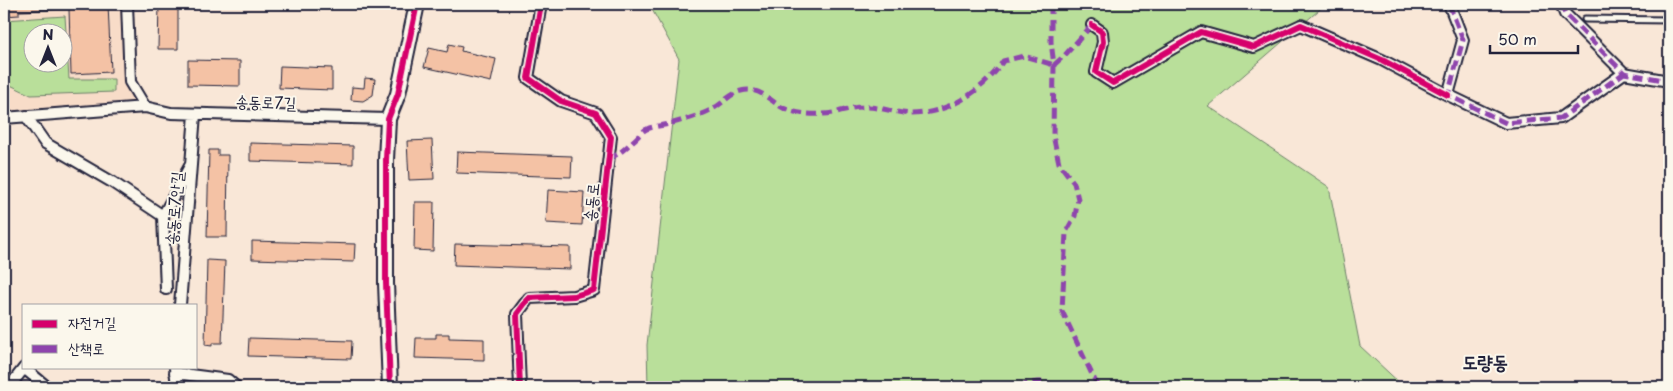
<svg xmlns="http://www.w3.org/2000/svg" width="1673" height="391" font-family="'Playpen Sans','Poor Story',sans-serif">
  <style>
    .built { fill: #f8dcc8; fill-rule: evenodd }
    .green { fill: #b9df9a; stroke: #6e806a; fill-rule: evenodd }
    .building { fill: #f4c2a5; stroke: #22223b }
    .lines { fill: none; stroke-linecap: round; stroke-linejoin: round }
    .lane-casing { stroke: #22223b; stroke-width: 9 }
    .street-casing { stroke: #22223b; stroke-width: 14 }
    .secondary-casing { stroke: #22223b; stroke-width: 18 }
    .lane { stroke: #fbf7ec; stroke-width: 5 }
    .street { stroke: #fbf7ec; stroke-width: 10 }
    .secondary { stroke: #fbf7ec; stroke-width: 14 }
    .quiet { stroke: #8e44ad; stroke-width: 5; stroke-dasharray: 10 5; stroke-linecap: butt }
    .cycleway-casing { stroke: #fbf7ec; stroke-width: 9 }
    .cycleway { stroke: #d6006c; stroke-width: 6 }
    .labels { text-anchor: middle; dominant-baseline: central; stroke-width: 4; stroke-linejoin: round; paint-order: stroke }
    .street-label { font-size: 16px; fill: #22223b; stroke: #fbf7ec }
    .quarter-label { font-size: 19px; font-weight: bold; fill: #22223b; stroke: #fbf7ec }
  </style>
  <rect width="100%" height="100%" fill="#f9e7d7"/>
  <filter id="ink" filterUnits="userSpaceOnUse"><feTurbulence type="fractalNoise" baseFrequency=".02" numOctaves="2"/><feDisplacementMap in="SourceGraphic" scale="10" xChannelSelector="R" yChannelSelector="G"/><feConvolveMatrix kernelMatrix="1 2 1 2 8 2 1 2 1" color-interpolation-filters="sRGB"/></filter>
  <g filter="url(#ink)">
    <path class="built" d="M4,4H127L130,82L145,107L4,118ZM32,32H62V62H32Z"/>
    <path class="green" d="M649,4H1326L1208,106L1329,187L1360,346L1404,387H648L647,345L679,59Z
      M65,16L69,79H114V92L31,95L4,82V20ZM32,32H62V62H32Z"/>
    <path class="building" d="M4,4H108L111,72L71,74L69,9L19,11V15L4,16Z
      M159,4H178V49H158Z
      M449,44L462,47L461,51L496,59L491,82L424,67L429,48L447,52Z
      M188,60L240,61V86L188,85Z
      M280,66L332,68V90L279,88Z
      M365,78L375,79L373,95L363,101L351,100L352,87L364,88Z
      M432,140L434,179L409,180L407,141Z
      M250,143L353,146V164L250,161Z
      M209,150H218V155H228L227,237H207Z
      M457,152L572,156L571,177L456,173Z
      M548,190L584,192L582,225L546,223Z
      M415,202H434L433,251L414,250Z
      M252,241L355,244L354,262L252,259Z
      M455,244L570,247V269L454,265Z
      M207,260L225,261L222,343H212V346L205,345Z
      M436,334H449V338L484,339V360L415,358L416,338H436Z
      M249,338L352,341L351,359L248,356Z"/>
    <g class="lines">
      <defs>
        <path id="lane" d="M1585,19L1669,20"/>
        <path id="street" d="M127,4L130,82L145,107L171,113L388,119
          M1449,4L1463,40L1448,95L1506,123L1561,118L1624,73
          M1561,4L1565,14L1624,73L1669,81
          M1092,25L1102,32L1103,42L1096,72L1113,83L1201,32L1254,47L1301,25L1382,60L1448,95
          M26,116L45,143L112,182L163,216L191,164
          M4,118L145,107
          M163,216L166,289
          M180,305L195,114
          M175,368L177,387
          M175,373L228,380L236,387
          M9,387L24,368L47,387
          M520,387L517,314L529,298L574,296L594,290L611,137L596,113L561,101L528,78L541,4"/>
        <path id="secondary" d="M390,387L386,283V160L388,119L398,94L417,4"/>
      </defs>
      <use href="#lane" class="lane-casing"/>
      <use href="#street" class="street-casing"/>
      <use href="#secondary" class="secondary-casing"/>
      <use href="#lane" class="lane"/>
      <use href="#street" class="street"/>
      <use href="#secondary" class="secondary"/>
      <path class="quiet" d="M1051,4V42L1054,65L1053,135L1059,163L1074,183L1078,199L1075,216L1066,232L1062,311L1098,387
        M1449,4L1463,40L1448,95L1506,123L1561,118L1624,73
        M1561,4L1565,14L1624,73L1669,81
        M1054,65L1065,55L1092,25L1095,28
        M608,159C618,155 625,149 633,141C637,138 642,131 647,129C654,126 662,126 669,124C678,122 705,114 712,109C723,104 729,94 741,91C762,85 772,106 791,111C804,115 820,115 833,113C843,111 852,107 862,107C879,106 895,113 911,114C947,114 984,91 1003,61L1024,56L1054,65
        M1018,387C1032,382 1044,379 1056,387"/>
      <defs>
        <path id="cycleway" d="M1092,25L1102,32L1103,42L1096,72L1113,83L1201,32L1254,47L1301,25L1382,60L1448,95
          M390,387L386,283V160L388,119L398,94L417,4
          M520,387L517,314L529,298L574,296L594,290L611,137L596,113L561,101L528,78L541,4"/>
      </defs>
      <use href="#cycleway" class="cycleway-casing"/>
      <use href="#cycleway" class="cycleway"/>
    </g>
  </g>
  <g class="labels">
    <g class="street-label">
      <text transform="translate(266 101) rotate(2)">송동로7길</text>
      <text transform="translate(590 202) rotate(-84)">송동로</text>
      <text transform="translate(173 208) rotate(-85)">송동로7안길</text>
    </g>
    <g class="quarter-label">
      <text x="1485" y="361">도량동</text>
    </g>
  </g>
  <rect width="1673" height="391" fill="none" stroke="#fbf7ec" stroke-width="20"/>
  <rect x="10" y="10" width="1653" height="371" fill="none" stroke="#22223b" stroke-width="2" filter="url(#ink)"/>
  <rect x="22" y="304" width="175" height="65" fill="#fbf7ec" stroke="#a4a2a5"/>
  <rect x="32" y="320" width="25" height="8" fill="#d6006c" stroke="#a4a2a5"/>
  <text x="68" y="328" font-size="15" fill="#22223b">자전거길</text>
  <rect x="32" y="345" width="25" height="8" fill="#8e44ad" stroke="#a4a2a5"/>
  <text x="68" y="354" font-size="15" fill="#22223b">산책로</text>
  <g transform="translate(48 48)"><circle r="24" fill="#fbf7ec" stroke="#a4a2a5"/>
  <path d="M0-4L9 19L0 12L-9 19Z" fill="#22223b"/>
  <text y="-8" font-size="14" font-weight="bold" text-anchor="middle" fill="#22223b">N</text>
  </g>
  <path d="M1490 45v8h88v-8" fill="none" stroke="#22223b" stroke-width="2.5"/>
  <text x="1498" y="45" font-size="15" fill="#22223b" stroke="#fbf7ec" stroke-width="4" paint-order="stroke">50 m</text>
</svg>
